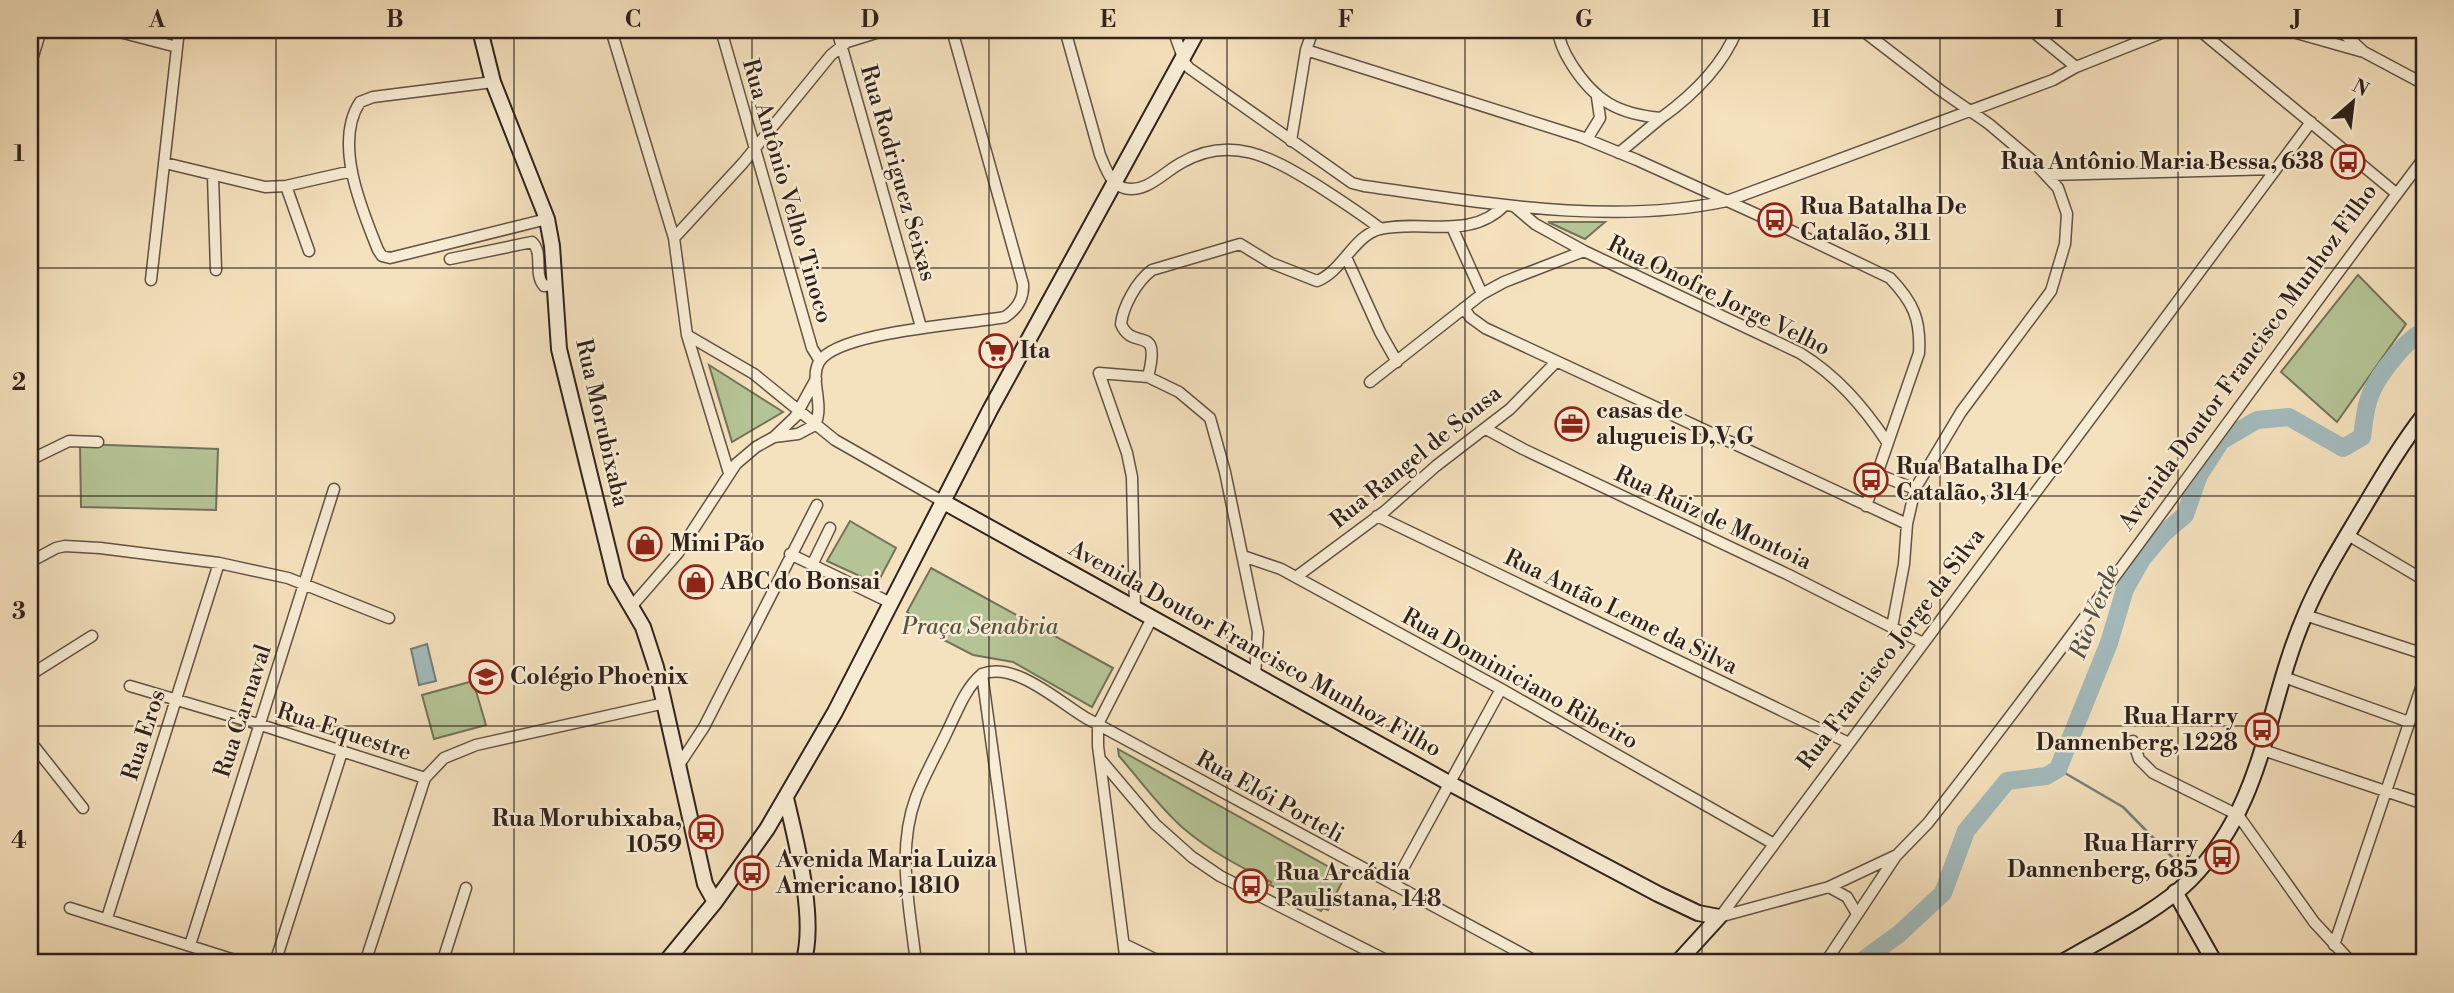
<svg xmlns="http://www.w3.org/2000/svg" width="2454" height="993" font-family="'Libre Bodoni',serif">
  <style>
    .green { fill: #b5c496; stroke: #727359; stroke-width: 2 }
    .water { fill: #a2babc; stroke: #747d7c; stroke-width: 2 }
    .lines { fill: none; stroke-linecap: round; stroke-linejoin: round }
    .stream { stroke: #747d7c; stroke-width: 2.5 }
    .river { stroke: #a2babc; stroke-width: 18 }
    .street-casing { stroke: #615244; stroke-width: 13 }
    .secondary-casing { stroke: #30221c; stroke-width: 18 }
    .street { stroke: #f8ecd4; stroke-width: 10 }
    .secondary { stroke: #f8ecd4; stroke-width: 14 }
    .grid { fill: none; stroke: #30221c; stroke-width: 2; stroke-opacity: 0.55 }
    .labels { text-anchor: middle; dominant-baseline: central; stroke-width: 5; stroke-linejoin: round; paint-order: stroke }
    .poi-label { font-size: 23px; font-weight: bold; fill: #30221c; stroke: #f8ecd4; text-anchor: start }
    .street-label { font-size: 23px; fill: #30221c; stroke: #f8ecd4 }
    .park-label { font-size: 23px; font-style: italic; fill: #585341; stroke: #f8ecd4 }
    .water-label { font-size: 24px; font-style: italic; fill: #52504c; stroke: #f8ecd4 }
    .neatline { fill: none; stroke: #30221c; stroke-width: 2.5 }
    .grid-label { font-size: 23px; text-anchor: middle; font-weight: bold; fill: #30221c }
  </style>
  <rect width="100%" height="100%" fill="#f4e1bd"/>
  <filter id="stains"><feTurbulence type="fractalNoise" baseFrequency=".00286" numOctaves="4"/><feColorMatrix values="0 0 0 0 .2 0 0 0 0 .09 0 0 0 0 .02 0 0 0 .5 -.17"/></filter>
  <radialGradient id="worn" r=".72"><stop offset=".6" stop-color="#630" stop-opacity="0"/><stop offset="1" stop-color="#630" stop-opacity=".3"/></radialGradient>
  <path class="green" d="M1548,222H1605L1585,239Z
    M2358,275L2406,324L2337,422L2281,372Z
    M709,365L783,412L732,442Z
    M80,444L218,449L216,510L81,507Z
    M850,521L896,548L877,584L827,561Z
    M931,568L1113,668L1092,707L1013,662L973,655L942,639L943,636L907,612Z
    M473,681L486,725L434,739L422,695Z
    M1118,749L1345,876L1328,910L1323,908L1321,911L1270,885L1271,882C1240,867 1210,851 1183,828C1159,807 1140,780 1119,756Z"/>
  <path class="water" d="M427,644L436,681L419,685L411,649Z"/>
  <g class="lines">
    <path class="stream" d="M2058,769L2123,807L2177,862"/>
    <path class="river" d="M1859,963L1899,934L1943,893L1966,831L2007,781L2046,776L2058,769L2109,643L2125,589L2142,559L2163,534L2185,515L2199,475L2221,441L2257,420L2289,417L2343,448L2362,437C2364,423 2365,406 2371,393C2378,376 2407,337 2424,332"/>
    <defs>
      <path id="street" d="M112,30L177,47
        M611,30L674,238L687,335L729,473
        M721,30L812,348L820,361
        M837,30L921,327
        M1065,30L1100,155C1105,166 1110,184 1124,188C1146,194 1164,172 1181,163C1230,134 1271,157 1315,184C1337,198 1360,213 1381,229
        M1173,30L1185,63L1189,68L1352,183L1364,186C1481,202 1609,226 1727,201L2053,80L2076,67L2169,30
        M1558,30C1559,43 1565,54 1572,65C1595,101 1618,114 1661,118C1693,95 1722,67 1737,30
        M1862,30L1940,90L1989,124L2034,162L2058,188L2067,214L2065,244L2051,291L1961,412L1915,489L1907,524L1904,564L1892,627
        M2031,30L2076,67
        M2199,30L2397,194
        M2286,30L2360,51
        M2340,30L2364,52L2424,84
        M1306,50L1581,137L1637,160L1756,214L1890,278C1913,302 1921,319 1919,353L1866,506
        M30,66L41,30
        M493,82L373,97L360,102C333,143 362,210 378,250L382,256L390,258L547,219
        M1587,139L1600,118L1597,97
        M1291,141L1306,50L1313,30
        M1619,153L1661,118
        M165,163L265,187L286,186L352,171
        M2048,175L2276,169
        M213,176L216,270
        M286,186L309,251
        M1515,207L1535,224L1584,251L1800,353C1837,376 1863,406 1887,442
        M1452,227L1482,294
        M674,238L743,163L831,55L847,42L886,30
        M1346,257L1380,332L1397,362
        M450,259L532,242C544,253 533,274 544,286L554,285
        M151,280L179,30
        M1464,308L1470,317L1485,328L1907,524
        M687,335L754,374L835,440L942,501
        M1148,377C1162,321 1133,353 1121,324C1123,306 1137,281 1152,270L1240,244L1271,263L1317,281C1343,271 1353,236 1380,229C1423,219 1470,241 1505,205
        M1370,382L1482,294L1504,282L1584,251
        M1486,429L1523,449L1789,575L1923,643
        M774,437L798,434L815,425C825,404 809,380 819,362C838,331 969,324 1005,317C1017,309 1024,299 1023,284L952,30
        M30,460L69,441L98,442
        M1877,474L1915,489
        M1377,516L1849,743
        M2348,535L2424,580
        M790,554L891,603
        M1243,556L1281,569L1501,689L1774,844
        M30,562L56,548L65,546L100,548L219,563L288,578L389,618
        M812,565L830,528
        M1296,577L1385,511L1436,466L1510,409L1556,362
        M631,607L678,553L736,464L756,447L774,437L795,417L816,379
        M1135,608L1132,477L1127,453L1099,373L1148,377L1179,392L1210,418L1225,472L1258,632L1255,676
        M2305,615L2424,654
        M982,674C1015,661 1059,702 1086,718L1539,963
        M982,674L1022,963
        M30,675L92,636
        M2284,677L2409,722
        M130,686L258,724L425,778
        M30,741L83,808
        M2133,741L2139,759L2153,773L2238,815L2314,922L2352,963
        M2263,750L2424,804
        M1100,759L1155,824L1192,857L1220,876L1392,963
        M679,765L704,727L817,505
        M1394,885L1501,689
        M1829,887L1847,897L1857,914
        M70,908L244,963
        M1719,917L1829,887L1897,855L1928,823C2099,605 2257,378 2424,158
        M1720,917L2311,122
        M107,918L219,563
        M1124,944L1163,963
        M190,945L334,489
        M2334,945L2424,679
        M275,963L342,752
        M365,963L425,778L444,758L476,745L665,703
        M442,963L466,888
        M916,963C910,908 896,851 916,797C924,776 936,755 946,734C956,714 965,688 982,674
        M1126,963L1098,746V724L1152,618
        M1825,963L1896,856"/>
      <path id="secondary" d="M480,30L493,82L547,219L552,246L559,349L616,581L643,627L656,667L705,884L715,902
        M942,501L1449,783L1658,894L1698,913L1719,917
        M786,798C796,841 817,921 803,963
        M2175,892L2215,963
        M665,963L715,902L767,829L835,712L990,410L1198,30
        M1677,963L1719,917
        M2061,963C2100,940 2159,911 2190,880C2267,801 2264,710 2305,615C2319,581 2339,549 2358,517C2379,482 2399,447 2424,415"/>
    </defs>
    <use href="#street" class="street-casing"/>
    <use href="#secondary" class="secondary-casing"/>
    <use href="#street" class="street"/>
    <use href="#secondary" class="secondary"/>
  </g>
  <path class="grid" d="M276,30V963M514,30V963M752,30V963M989,30V963M1227,30V963M1465,30V963M1702,30V963M1940,30V963M2178,30V963M30,268H2424M30,496H2424M30,726H2424"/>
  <defs>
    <symbol id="bus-ring" viewBox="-11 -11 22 22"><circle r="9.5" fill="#f8ecd4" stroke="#8f2418" stroke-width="1.5"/><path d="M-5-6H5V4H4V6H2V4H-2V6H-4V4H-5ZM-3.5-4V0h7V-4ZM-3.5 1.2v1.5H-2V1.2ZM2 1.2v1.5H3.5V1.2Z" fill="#8f2418"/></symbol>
    <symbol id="supermarket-ring" viewBox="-11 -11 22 22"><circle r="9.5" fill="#f8ecd4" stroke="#8f2418" stroke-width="1.5"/><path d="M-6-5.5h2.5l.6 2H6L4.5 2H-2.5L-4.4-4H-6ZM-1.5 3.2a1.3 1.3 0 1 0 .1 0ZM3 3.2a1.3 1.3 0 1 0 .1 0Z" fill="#8f2418"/></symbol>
    <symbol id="office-ring" viewBox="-11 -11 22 22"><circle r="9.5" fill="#f8ecd4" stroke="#8f2418" stroke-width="1.5"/><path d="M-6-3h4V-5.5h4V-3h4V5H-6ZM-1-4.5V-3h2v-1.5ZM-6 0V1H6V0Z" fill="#8f2418"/></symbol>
    <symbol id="shop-ring" viewBox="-11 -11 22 22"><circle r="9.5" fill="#f8ecd4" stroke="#8f2418" stroke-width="1.5"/><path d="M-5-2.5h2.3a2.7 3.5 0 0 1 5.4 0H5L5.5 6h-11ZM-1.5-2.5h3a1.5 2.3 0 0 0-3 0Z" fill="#8f2418"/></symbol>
    <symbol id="university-ring" viewBox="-11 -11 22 22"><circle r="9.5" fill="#f8ecd4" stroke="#8f2418" stroke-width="1.5"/><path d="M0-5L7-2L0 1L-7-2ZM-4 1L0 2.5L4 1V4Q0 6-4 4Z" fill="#8f2418"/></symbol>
  </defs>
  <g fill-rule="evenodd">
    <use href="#bus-ring" x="2329" y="143" width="38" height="38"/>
    <use href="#bus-ring" x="1756" y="201" width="38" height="38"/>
    <use href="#supermarket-ring" x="977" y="332" width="38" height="38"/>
    <use href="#office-ring" x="1553" y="405" width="38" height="38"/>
    <use href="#bus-ring" x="1852" y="461" width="38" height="38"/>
    <use href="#shop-ring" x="626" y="525" width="38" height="38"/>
    <use href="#shop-ring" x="677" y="563" width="38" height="38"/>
    <use href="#university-ring" x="467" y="658" width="38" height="38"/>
    <use href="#bus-ring" x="2243" y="711" width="38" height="38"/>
    <use href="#bus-ring" x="687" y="813" width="38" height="38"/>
    <use href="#bus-ring" x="2203" y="838" width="38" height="38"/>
    <use href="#bus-ring" x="733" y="854" width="38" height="38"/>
    <use href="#bus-ring" x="1232" y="867" width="38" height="38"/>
  </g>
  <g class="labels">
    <g class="poi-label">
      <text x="2324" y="162" text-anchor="end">Rua Antônio Maria Bessa, 638</text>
      <text x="1800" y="207">Rua Batalha De<tspan x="1800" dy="26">Catalão, 311</tspan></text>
      <text x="1020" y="351">Ita</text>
      <text x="1596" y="411">casas de<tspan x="1596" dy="26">alugueis D,V,G</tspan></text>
      <text x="1896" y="467">Rua Batalha De<tspan x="1896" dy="26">Catalão, 314</tspan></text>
      <text x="670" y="544">Mini Pão</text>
      <text x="720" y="582">ABC do Bonsai</text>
      <text x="510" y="677">Colégio Phoenix</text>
      <text x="2238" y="717" text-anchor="end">Rua Harry<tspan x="2238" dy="26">Dannenberg, 1228</tspan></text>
      <text x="682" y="819" text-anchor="end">Rua Morubixaba,<tspan x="682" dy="26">1059</tspan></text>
      <text x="2198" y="844" text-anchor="end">Rua Harry<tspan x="2198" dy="26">Dannenberg, 685</tspan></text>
      <text x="776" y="860">Avenida Maria Luiza<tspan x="776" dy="26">Americano, 1810</tspan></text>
      <text x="1276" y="873">Rua Arcádia<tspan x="1276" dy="26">Paulistana, 148</tspan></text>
    </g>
    <g class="street-label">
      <text transform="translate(898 173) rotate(74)">Rua Rodriguez Seixas</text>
      <text transform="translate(787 191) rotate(74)">Rua Antônio Velho Tinoco</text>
      <text transform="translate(1719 296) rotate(26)">Rua Onofre Jorge Velho</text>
      <text transform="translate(2248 357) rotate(-54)">Avenida Doutor Francisco Munhoz Filho</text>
      <text transform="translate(602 423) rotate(77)">Rua Morubixaba</text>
      <text transform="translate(1416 457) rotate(-39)">Rua Rangel de Sousa</text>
      <text transform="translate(1713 518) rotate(25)">Rua Ruiz de Montoia</text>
      <text transform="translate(1621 612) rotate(26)">Rua Antão Leme da Silva</text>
      <text transform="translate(1255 649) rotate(29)">Avenida Doutor Francisco Munhoz Filho</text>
      <text transform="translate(1891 649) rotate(-53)">Rua Francisco Jorge da Silva</text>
      <text transform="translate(1520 679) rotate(29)">Rua Dominiciano Ribeiro</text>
      <text transform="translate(243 711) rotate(-72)">Rua Carnaval</text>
      <text transform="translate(344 732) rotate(18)">Rua Equestre</text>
      <text transform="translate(144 735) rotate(-72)">Rua Eros</text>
      <text transform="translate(1270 797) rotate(29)">Rua Elói Porteli</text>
    </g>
    <g class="park-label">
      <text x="980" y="627">Praça Senabria</text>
    </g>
    <g class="water-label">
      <text transform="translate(2095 612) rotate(-69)">Rio Verde</text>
    </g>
  </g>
  <rect width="2454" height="993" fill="none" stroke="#f4e1bd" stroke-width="77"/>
  <g transform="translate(2353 102) rotate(28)" stroke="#f8ecd4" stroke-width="5" paint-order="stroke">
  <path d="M0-5L12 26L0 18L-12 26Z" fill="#30221c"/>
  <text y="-10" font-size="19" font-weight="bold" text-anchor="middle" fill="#30221c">N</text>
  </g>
  <rect x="38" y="38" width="2378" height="916" class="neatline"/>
  <g class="grid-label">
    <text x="157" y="27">A</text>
    <text x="395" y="27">B</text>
    <text x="633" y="27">C</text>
    <text x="870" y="27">D</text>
    <text x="1108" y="27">E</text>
    <text x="1346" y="27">F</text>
    <text x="1584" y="27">G</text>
    <text x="1821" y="27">H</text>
    <text x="2059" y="27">I</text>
    <text x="2297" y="27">J</text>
    <text x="19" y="161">1</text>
    <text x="19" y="390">2</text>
    <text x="19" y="619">3</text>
    <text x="19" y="848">4</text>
  </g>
  <rect width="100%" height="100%" filter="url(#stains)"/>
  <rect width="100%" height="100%" fill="url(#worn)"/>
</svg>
